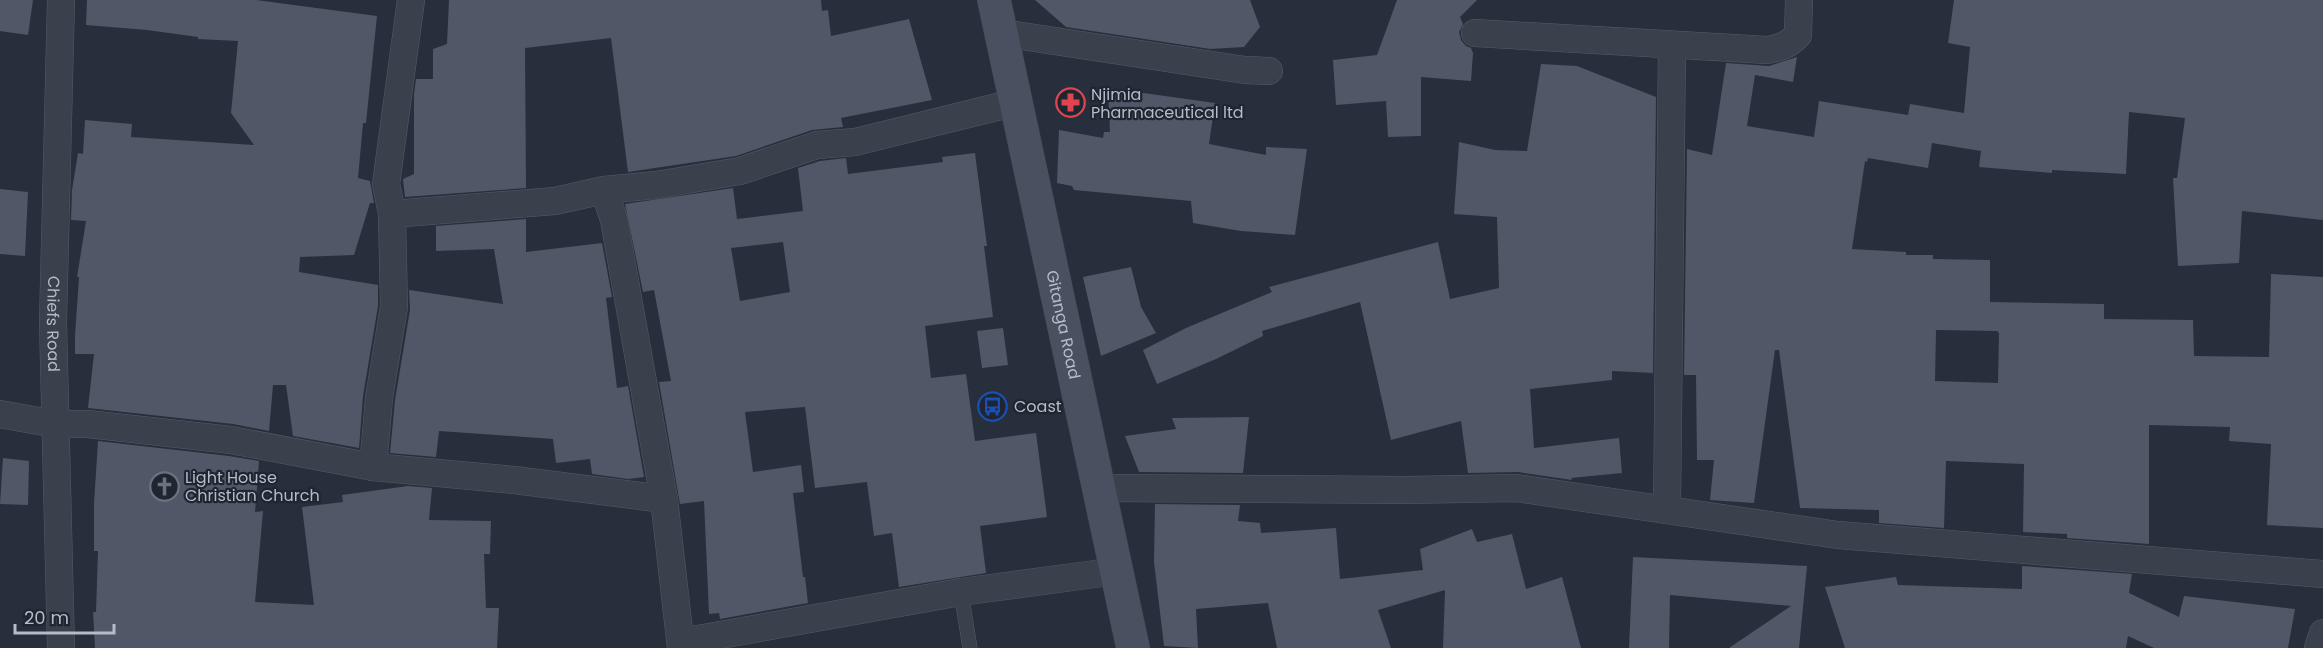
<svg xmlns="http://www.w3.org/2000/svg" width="2323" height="648" font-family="Poppins,sans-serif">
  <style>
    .building { fill: #505767; fill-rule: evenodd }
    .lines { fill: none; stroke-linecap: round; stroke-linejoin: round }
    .service-casing { stroke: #555c67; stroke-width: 15 }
    .minor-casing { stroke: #555c67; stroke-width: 28 }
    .secondary-casing { stroke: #434a55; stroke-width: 34 }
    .service { stroke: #3a414c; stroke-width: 14 }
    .minor { stroke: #3a414c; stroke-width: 27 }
    .secondary { stroke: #49505f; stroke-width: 33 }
    .labels { text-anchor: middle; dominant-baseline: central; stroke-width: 4.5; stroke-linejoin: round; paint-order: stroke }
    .poi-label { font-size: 16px; fill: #b6bcc7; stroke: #1f2631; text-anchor: start }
    .street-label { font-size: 16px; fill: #b6bcc7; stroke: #1f2631 }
  </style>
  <rect width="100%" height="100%" fill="#272e3c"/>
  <path class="building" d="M0,0H33L28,35L0,31Z
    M87,0H256L377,16L366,123H363L358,178L370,181L374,203H370L354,255L300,257L299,272L378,285V306L363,396L359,448L293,436L286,385H273L269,431L233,424L88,408L94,354H75V336L79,277H77L86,221L71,220L72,190L78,153L83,154L85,120L132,124L131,137L254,145L231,113L238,41L198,39V37L147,30L86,25Z
    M449,0H821L822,11L828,10L831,36L909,19L932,100L841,118L843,127L812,130L736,156L628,172L611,38L525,48L526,188L405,197L403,179L414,174V94L416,79H433V49L447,44Z
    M1035,0H1250L1260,27L1244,47L1210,49L1066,27Z
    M1397,0H1477L1460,17L1463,24L1459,32L1461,40L1466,46L1471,48L1473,53L1471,81L1421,77V136L1388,137L1386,101L1336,105L1333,60L1377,55Z
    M1954,0H2323V220L2242,211L2239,263L2178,266L2173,178H2177L2185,118L2129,112L2126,174L2052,170V173L1979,167L1981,151L1932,143L1928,168L1868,158L1867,162L1865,161L1852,249L1906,252V255H1933V259L1990,260V302L2104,304V319L2193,320L2194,356L2269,357L2271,274L2323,277V528L2267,525L2271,444L2229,441L2230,427L2149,425V544L2067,538V534L2023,532L2024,464L1946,461L1944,528L1879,523V510L1800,508L1779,350H1775L1754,503L1710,500L1714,460H1697L1696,375H1684L1687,149L1712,155L1726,63L1769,66L1797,57L1793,82L1755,75L1747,126L1814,137L1819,101L1908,115L1910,104L1964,113L1970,47L1948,43ZM1936,330L1997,331L1999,333L1998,383L1935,381Z
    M1541,64L1577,66L1656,97L1653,373L1612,371V380L1530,389L1534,448L1619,438L1622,473L1571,478L1572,480L1518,472L1468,473L1461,421L1391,440L1360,302L1262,331L1263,336L1216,359L1157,384L1143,350L1186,328L1272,292L1269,287L1438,242L1450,299L1499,288L1497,217L1454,214L1459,142L1495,150L1527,151Z
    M1108,88L1215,103L1209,144L1266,155V147L1307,149L1295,235L1241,231L1193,223L1191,201L1074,190L1072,186L1057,183L1059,130L1103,138L1104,132H1110Z
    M975,153L987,246H984L993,317L925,326L931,378L966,374L975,441L1036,433L1047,517L980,526L986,573L899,587L892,533L874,536L867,482L815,488L805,407L745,412L753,472L801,465L804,492L793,493L803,577H805L808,603L720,619L719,613L709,614L704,501L680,504L659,382L671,381L654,290L643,292L625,204L733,188L737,219L803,211L798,168L820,161L846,158L848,174L943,162L942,157ZM783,242L790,292L740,301L731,248Z
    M0,189L28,192L25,256L0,254Z
    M526,219V252L602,243L612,297L606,298L617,388L628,386L644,477L628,479L592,474L590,459L556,463L553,439L439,431L436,457L390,453L395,400L410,310L409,290L503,304L494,249L436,251V226Z
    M1131,267L1141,307L1156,333L1101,356L1083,277Z
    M1003,328L1008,365L982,368L977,331Z
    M1249,417L1243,473L1139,472L1125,436L1176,429L1172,418Z
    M98,441L229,456L259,461L255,512L263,511L255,602L314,605L302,507L343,502L342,495L408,486L432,488L429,520L491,521L490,554H484L486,608H499L497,648H95L93,612H96L98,551H94V503Z
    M3,458L29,461L28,505L0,504Z
    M1155,504L1240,505L1238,521L1260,523L1261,533L1336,528L1340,579L1423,570L1420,549L1472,529L1477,542L1512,534L1526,589L1562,577L1581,648H1443L1445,590L1378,610L1391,648H1277L1268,603L1196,609L1198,648L1164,646L1154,562Z
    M1633,557L1807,566L1799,648H1729L1791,606L1670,595L1669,648H1629Z
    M2022,566L2132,574L2129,593L2179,617L2184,596L2295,609L2288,648H2154L2128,636L2126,648H1845L1825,587L1896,577L1898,585L2022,589Z"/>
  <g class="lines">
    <defs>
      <path id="service" d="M961,592L970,648"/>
      <g id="minor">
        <path id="s1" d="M61,0L53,322L61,648"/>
        <path d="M1002,33L1245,70L1269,71"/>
        <path d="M1475,33L1767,50C1780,48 1788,45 1798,35L1799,0"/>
        <path d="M392,214L555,201L604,190"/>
        <path d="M0,414L55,424H88L231,440L373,467L514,480L664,499"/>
        <path d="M373,467L379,398L394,307L392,214L386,184L411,0"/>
        <path d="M1100,488L1406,490L1516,488L1838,535L2323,574"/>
        <path d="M1667,510L1672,46"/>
        <path d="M681,642L961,592L1117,571"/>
        <path d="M681,648L664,499L614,220L604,190L656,185L740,171L817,145L855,142L1017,102"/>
        <path d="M2318,648L2323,633"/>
      </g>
      <g id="secondary">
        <path id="s2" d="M994,0L1133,648"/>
      </g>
    </defs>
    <use href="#service" class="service-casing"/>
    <use href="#minor" class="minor-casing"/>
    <use href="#secondary" class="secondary-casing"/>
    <use href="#service" class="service"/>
    <use href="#minor" class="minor"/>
    <use href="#secondary" class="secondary"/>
  </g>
  <defs>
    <symbol id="pharmacy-ring" viewBox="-11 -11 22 22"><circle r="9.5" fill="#1f2631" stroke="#e0444e" stroke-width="1.5"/><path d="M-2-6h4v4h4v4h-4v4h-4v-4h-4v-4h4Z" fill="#e0444e"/></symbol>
    <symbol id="bus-ring" viewBox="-11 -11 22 22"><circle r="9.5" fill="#1f2631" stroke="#1a4fb4" stroke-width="1.5"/><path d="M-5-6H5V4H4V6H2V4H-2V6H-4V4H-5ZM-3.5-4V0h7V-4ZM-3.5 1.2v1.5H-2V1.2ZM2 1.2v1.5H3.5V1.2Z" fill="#1a4fb4"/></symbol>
    <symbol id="church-ring" viewBox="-11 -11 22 22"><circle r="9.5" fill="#1f2631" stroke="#6b7280" stroke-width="1.5"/><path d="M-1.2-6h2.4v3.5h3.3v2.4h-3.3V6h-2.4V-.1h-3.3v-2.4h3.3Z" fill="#6b7280"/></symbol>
  </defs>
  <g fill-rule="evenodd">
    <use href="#pharmacy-ring" x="1054" y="86" width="33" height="33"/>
    <use href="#bus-ring" x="976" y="390" width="33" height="33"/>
    <use href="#church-ring" x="148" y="470" width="33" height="33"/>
  </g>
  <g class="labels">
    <g class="poi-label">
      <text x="1091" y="94">Njimia<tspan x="1091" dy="18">Pharmaceutical ltd</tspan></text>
      <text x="1014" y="406">Coast</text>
      <text x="185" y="477">Light House<tspan x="185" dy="18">Christian Church</tspan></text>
    </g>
    <g class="street-label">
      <text stroke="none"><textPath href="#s1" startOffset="324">Chiefs Road</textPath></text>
      <text stroke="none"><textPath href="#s2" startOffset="332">Gitanga Road</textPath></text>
    </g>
  </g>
  <path d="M15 624v9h99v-9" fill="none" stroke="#b6bcc7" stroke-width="3"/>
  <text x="24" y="624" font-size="18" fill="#b6bcc7" stroke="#1f2631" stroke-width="4.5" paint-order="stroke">20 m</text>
</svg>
